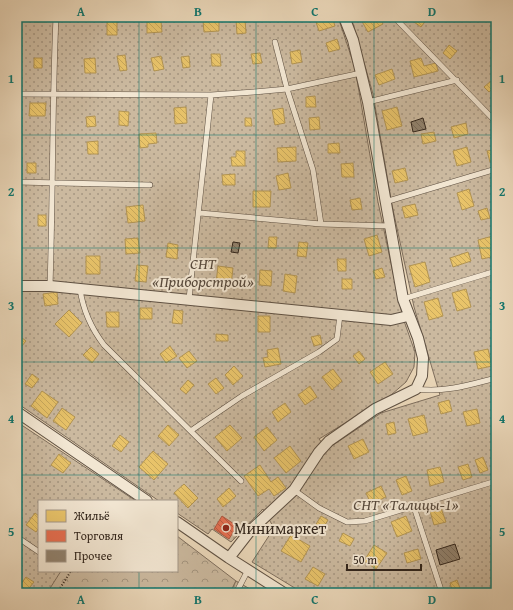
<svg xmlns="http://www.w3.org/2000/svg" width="513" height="610" font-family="'Gentium Book Plus',serif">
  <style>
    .forest { fill: url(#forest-crowns); stroke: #7e6e5d }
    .park { fill: url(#park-dots); stroke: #7e6e5d }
    .homes { fill: url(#homes-back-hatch); stroke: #b29452 }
    .shops { fill: url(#shops-back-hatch); stroke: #b05841 }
    .building { fill: url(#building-back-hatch); stroke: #30241b }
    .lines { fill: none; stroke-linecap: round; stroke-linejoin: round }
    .service-casing { stroke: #5f5143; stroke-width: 6 }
    .minor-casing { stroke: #5f5143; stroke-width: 12 }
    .path { stroke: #30241b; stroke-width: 2; stroke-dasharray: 1 2; stroke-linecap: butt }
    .service { stroke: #f2e6d2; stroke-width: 5 }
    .minor { stroke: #f2e6d2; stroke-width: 10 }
    .grid { fill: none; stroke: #0f766e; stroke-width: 1; stroke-opacity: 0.55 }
    .poi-dot { fill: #8f2418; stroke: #f2e6d2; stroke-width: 1.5 }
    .labels { text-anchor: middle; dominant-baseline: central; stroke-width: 4; stroke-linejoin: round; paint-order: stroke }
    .park-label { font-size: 16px; font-style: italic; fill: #57493c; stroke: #f2e6d2 }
    .poi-label { font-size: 16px; fill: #30241b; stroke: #f2e6d2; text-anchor: start }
    .neatline { fill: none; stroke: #0f766e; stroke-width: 1.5 }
    .grid-label { font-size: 13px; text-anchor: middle; font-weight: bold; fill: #0f766e }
  </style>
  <defs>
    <pattern id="forest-crowns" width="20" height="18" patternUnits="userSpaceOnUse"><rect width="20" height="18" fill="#cbb99f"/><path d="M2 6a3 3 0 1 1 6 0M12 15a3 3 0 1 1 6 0" fill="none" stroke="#a59681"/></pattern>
    <pattern id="park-dots" width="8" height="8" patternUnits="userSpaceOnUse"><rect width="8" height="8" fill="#cbb99f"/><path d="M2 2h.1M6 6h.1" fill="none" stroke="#a59681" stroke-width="1.8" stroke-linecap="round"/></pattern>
    <pattern id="homes-back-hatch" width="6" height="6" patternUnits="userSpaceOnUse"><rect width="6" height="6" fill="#e9c46a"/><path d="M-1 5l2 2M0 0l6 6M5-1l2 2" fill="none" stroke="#c8a85b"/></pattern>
    <pattern id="shops-back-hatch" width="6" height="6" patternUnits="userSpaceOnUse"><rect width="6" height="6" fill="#e76f51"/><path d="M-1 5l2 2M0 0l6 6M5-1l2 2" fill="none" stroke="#bc5b42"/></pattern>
    <pattern id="building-back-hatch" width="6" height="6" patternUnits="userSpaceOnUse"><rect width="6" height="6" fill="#91826e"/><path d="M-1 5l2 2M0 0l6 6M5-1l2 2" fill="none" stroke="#776a5a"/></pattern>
  </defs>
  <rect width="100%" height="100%" fill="#ebd8ba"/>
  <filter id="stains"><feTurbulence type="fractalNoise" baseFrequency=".005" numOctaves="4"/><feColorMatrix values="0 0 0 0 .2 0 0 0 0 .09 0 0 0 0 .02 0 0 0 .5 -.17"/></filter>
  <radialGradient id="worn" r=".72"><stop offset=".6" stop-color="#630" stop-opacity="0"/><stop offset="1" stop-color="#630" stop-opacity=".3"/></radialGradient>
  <path class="forest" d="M177,536L236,581L230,593H42L61,571H177Z"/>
  <path class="park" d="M17,17H338L355,68L378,202L396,287L403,318L415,352L414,367L406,382L391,395L319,439L327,449L381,413L440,395L414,307L392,205L373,94L351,17H496V593H303L252,562L274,528L263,509L231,542L212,529L208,534L177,513V501H159L17,403Z
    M17,422L136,501H39V571H61L47,593H17Z
    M236,581L257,593H230Z"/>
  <path class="homes" d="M34,17H45V22H34Z
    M322,17H332L335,26L319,31L315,19Z
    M379,17L383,24L368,32L360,18Z
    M418,17L427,19L421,27L414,22Z
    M107,19H117V35H107Z
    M245,19L246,33L237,34L236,20Z
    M219,20V31L204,32L203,21Z
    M147,21H161L162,32L147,33Z
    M337,39L340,49L329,52L326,43Z
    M449,45L457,51L450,59L443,53Z
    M300,50L302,62L292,64L290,52Z
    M260,53L262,63L253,64L251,54Z
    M211,54H220L221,66H212Z
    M125,55L127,70L120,71L117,56Z
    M161,56L164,69L154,71L151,58Z
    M189,56L190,67L183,68L181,57Z
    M34,58H42V68H34Z
    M95,58L96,73H85L84,59Z
    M421,58L424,66L436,63L438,71L414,77L410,61Z
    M392,69L395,79L379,85L375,75Z
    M491,81L495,87L489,92L484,87Z
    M315,96L316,107H306V97Z
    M30,103H46L45,116H29Z
    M186,107L187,123L175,124L174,108Z
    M397,107L402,126L387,130L382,111Z
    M283,108L285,123L275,125L272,110Z
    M119,111L129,112L128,126L119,125Z
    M95,116L96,126L87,127L86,117Z
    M319,117L320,129L310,130L309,118Z
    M245,118H251L252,126H245Z
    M466,123L468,134L454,138L451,127Z
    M434,132L436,141L423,144L421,134Z
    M156,133L157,143L148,144V147L140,148L139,134Z
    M98,141V154H88L87,142Z
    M339,143L340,153H328V144Z
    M296,147V161L278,162L277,148Z
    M467,147L471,162L457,166L453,151Z
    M496,149V160L490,162L487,151Z
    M236,151H245V166H232L231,157H236Z
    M27,163H36V173H27Z
    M353,163L354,177H342L341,164Z
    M405,168L408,180L395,183L392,171Z
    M288,173L291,188L279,190L276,176Z
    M235,174V185H223L222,175Z
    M496,181V194H494L491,182Z
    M469,189L474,206L462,210L457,193Z
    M253,191H271L270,207H253Z
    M360,198L362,209L352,210L350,200Z
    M415,204L418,215L405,218L402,207Z
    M143,205L145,221L128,223L126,207Z
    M487,208L490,218L481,220L478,211Z
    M38,215H46V226H38Z
    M377,235L382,252L369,256L364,239Z
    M493,236L496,256L482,259L478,240Z
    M269,237H277L276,248H268Z
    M138,238L140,253L126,254L125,239Z
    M299,242L308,243L306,257L297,256Z
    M168,243L178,245L177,259L166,257Z
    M468,252L471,261L453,267L450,258Z
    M86,256H100V274H86Z
    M337,259H346V271H338Z
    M425,262L430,282L415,287L409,266Z
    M137,265L148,266L146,282L135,281Z
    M218,266L233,268L231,285L216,283Z
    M382,268L385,277L376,279L373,271Z
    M260,270L272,271L271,286L259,285Z
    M285,274L297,276L295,293L283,291Z
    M342,279H352V289H342Z
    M466,289L471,307L457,311L452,293Z
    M57,292L58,304L45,306L43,294Z
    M438,298L443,316L429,320L424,302Z
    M140,308H152V319H140Z
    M69,310L82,323L69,337L55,324Z
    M174,310L183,311L182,324L172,323Z
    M106,312H119V327H107Z
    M258,316H270V332H258Z
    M17,334L26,341L17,352Z
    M216,334L228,335V341H216Z
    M320,335L322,344L314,346L311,337Z
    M170,346L177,356L166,363L160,354Z
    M91,347L99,354L92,363L83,355Z
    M278,348L281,364L265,367L263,358L268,357L267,350Z
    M488,349L492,366L478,369L474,352Z
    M189,351L197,361L187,368L179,358Z
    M359,351L365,359L359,364L353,356Z
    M385,362L393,374L378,384L370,372Z
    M234,366L243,376L233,385L225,375Z
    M333,369L342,381L332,390L322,377Z
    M32,374L39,379L32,388L25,384Z
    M216,378L224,388L216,394L208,384Z
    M188,380L194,385L186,394L180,389Z
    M310,386L317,397L305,405L298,395Z
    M42,391L58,402L47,418L31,406Z
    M449,400L452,411L441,414L438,403Z
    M285,403L291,412L278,422L272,412Z
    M62,408L75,417L66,430L53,421Z
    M477,409L480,423L467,426L463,412Z
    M424,415L428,432L413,436L408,419Z
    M394,422L396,433L388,435L386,424Z
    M168,425L179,435L169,446L158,436Z
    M230,425L242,438L227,451L215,437Z
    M267,427L277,440L264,451L254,437Z
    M120,435L129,442L121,452L112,446Z
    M363,439L369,452L354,459L348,446Z
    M290,446L301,461L286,473L274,458Z
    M153,451L168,464L154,480L139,467Z
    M59,454L71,463L63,473L51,465Z
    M483,457L488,470L480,473L475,460Z
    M468,464L472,477L463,480L458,467Z
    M260,465L271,482L278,477L286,488L274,496L269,489L258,496L244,476Z
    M440,467L444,482L430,486L427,470Z
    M406,476L412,491L402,495L396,480Z
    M184,484L198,498L188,508L174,493Z
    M381,486L386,497L371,504L366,493Z
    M229,488L236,496L223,507L217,499Z
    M496,503V515L493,504Z
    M441,508L446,522L434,525L430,511Z
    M35,513L39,516V528L36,532L26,525Z
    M321,516L328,520L322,530L315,526Z
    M406,516L412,531L397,537L391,522Z
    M343,533L354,539L350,546L339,541Z
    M291,535L310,546L301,562L281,551Z
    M374,545L387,553L376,569L364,561Z
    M418,549L421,559L407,563L404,553Z
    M313,567L325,574L318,586L305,579Z
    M26,577L34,582L25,593L18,588Z
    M457,580L461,591L453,593L450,583Z
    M344,587L353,593H340Z"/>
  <path class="shops" d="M222,516L237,526L229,539L214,529Z"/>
  <path class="building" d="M423,118L426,129L413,132L411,122Z
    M233,242L240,243L238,253L231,252Z
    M455,544L460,559L440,565L436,550Z"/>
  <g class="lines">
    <defs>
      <path id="service" d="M394,17L496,122
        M275,42L287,89L313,170L321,224
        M17,94L211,95L254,92L287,89L361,73
        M368,102L457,80
        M17,182L150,185
        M385,202L496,169
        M200,213L321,224L390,226
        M50,286C53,196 52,107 56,17
        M80,289C83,310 91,328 104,345L241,481
        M189,299L211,95
        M403,299L496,271
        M416,389C444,393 469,385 496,378
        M192,430L242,396L319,352L337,339L340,315
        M294,490L319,508L347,522L365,521L496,481
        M414,507L442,593
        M17,537L39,552
        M236,593L248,570"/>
      <path id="minor" d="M17,286H50L391,320L408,316
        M17,412L147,501
        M177,522L229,558L284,593
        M229,558L250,531L294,490L319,452L329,441L375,409L416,389L422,376L423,358L418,338L403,299L368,102L353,40L344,17"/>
    </defs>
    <use href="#service" class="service-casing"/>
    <use href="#minor" class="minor-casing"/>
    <path class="path" d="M57,593L71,571"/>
    <use href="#service" class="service"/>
    <use href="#minor" class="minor"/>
  </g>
  <path class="grid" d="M139,17V501M256,17V593M374,17V593M17,135H496M17,248H496M17,362H496M17,475H496M139,571V593"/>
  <circle class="poi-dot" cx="226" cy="528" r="4"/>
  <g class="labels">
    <g class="park-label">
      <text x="203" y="263">СНТ<tspan x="203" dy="18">«Приборстрой»</tspan></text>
      <text x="406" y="504">СНТ «Талицы-1»</text>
    </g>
    <g class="poi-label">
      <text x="234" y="528">Минимаркет</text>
    </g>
  </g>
  <rect width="513" height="610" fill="none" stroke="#ebd8ba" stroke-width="44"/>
  <rect x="38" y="500" width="140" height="72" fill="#f2e6d2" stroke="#a49889"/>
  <rect x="46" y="510" width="20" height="12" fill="#e9c46a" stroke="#a49889"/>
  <text x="74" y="520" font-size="12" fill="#30241b">Жильё</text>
  <rect x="46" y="530" width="20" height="12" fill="#e76f51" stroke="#a49889"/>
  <text x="74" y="540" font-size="12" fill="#30241b">Торговля</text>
  <rect x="46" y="550" width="20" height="12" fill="#91826e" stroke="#a49889"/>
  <text x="74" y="560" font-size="12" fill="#30241b">Прочее</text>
  <path d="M347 564v6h74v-6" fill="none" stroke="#30241b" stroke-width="2"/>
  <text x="353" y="564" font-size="12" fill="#30241b" stroke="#f2e6d2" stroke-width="3" paint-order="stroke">50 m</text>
  <rect x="22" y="22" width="469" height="566" class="neatline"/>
  <g class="grid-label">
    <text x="81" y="16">A</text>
    <text x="198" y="16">B</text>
    <text x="315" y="16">C</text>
    <text x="432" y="16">D</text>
    <text x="11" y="83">1</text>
    <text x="502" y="83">1</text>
    <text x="11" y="196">2</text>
    <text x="502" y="196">2</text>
    <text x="11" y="310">3</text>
    <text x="502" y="310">3</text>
    <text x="11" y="423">4</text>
    <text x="502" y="423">4</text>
    <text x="11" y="536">5</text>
    <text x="502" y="536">5</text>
    <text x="81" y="604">A</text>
    <text x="198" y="604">B</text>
    <text x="315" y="604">C</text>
    <text x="432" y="604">D</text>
  </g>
  <rect width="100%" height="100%" filter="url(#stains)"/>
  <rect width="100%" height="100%" fill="url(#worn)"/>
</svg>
